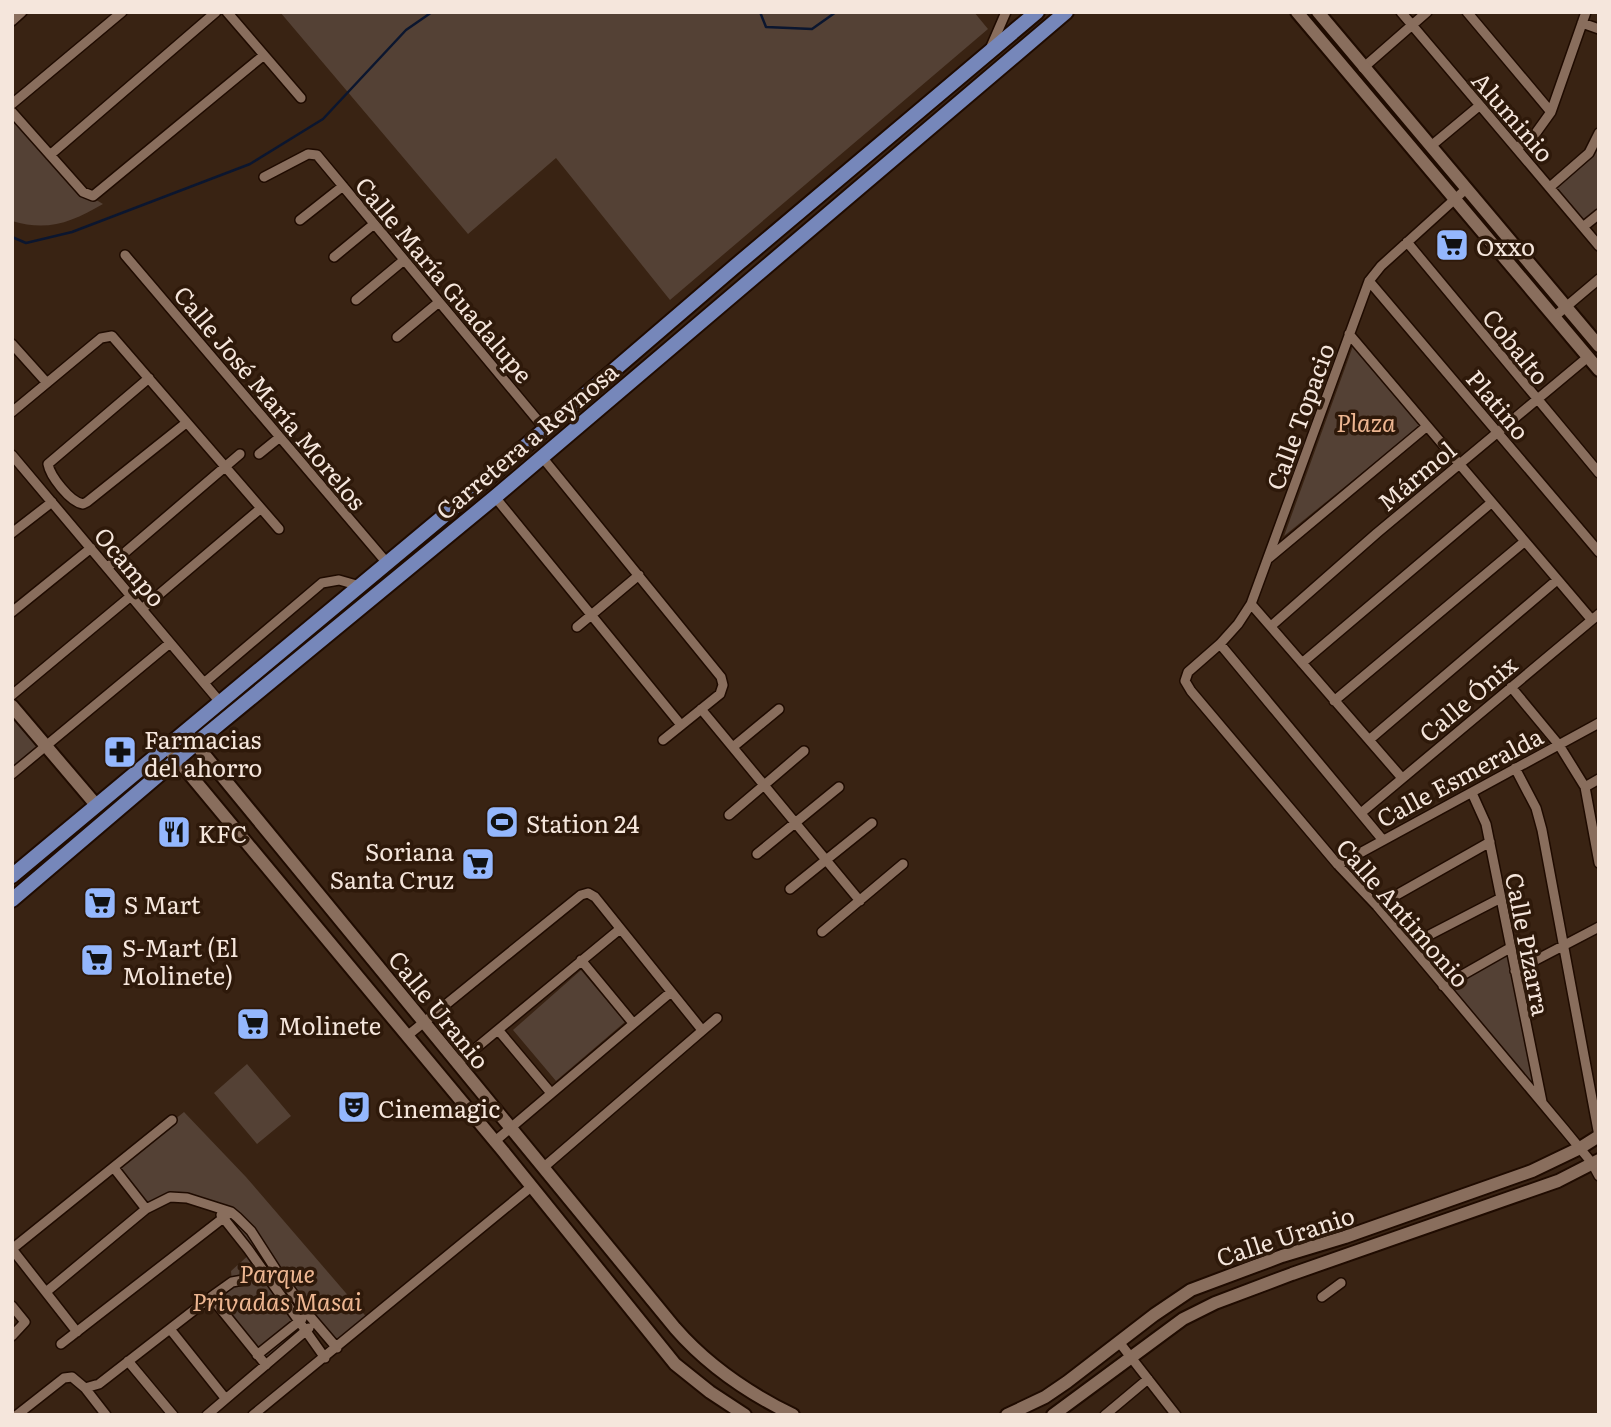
<svg xmlns="http://www.w3.org/2000/svg" width="1611" height="1427" font-family="Literata,serif">
  <style>
    .green { fill: #544135 }
    .lines { fill: none; stroke-linecap: round; stroke-linejoin: round }
    .stream { stroke: #0b162f; stroke-width: 2.5 }
    .street-casing { stroke: #1f0b00; stroke-width: 12 }
    .secondary-casing { stroke: #1f0b00; stroke-width: 16 }
    .primary-casing { stroke: #1f0b00; stroke-width: 18 }
    .street { stroke: #896e5d; stroke-width: 9 }
    .secondary { stroke: #896e5d; stroke-width: 12 }
    .primary { stroke: #7687ba; stroke-width: 14 }
    .labels { text-anchor: middle; dominant-baseline: central; stroke-width: 7; stroke-linejoin: round; paint-order: stroke }
    .street-label { font-size: 24px; fill: #f5e6dc; stroke: #2e190a }
    .poi-label { font-size: 24px; fill: #f5e6dc; stroke: #2e190a; text-anchor: start }
    .park-label { font-size: 24px; font-style: italic; fill: #edb691; stroke: #2e190a }
  </style>
  <rect width="100%" height="100%" fill="#392313"/>
  <path class="green" d="M280,12H974L988,29L670,300L556,158L468,234Z
    M12,112L83,192L103,204C72,222 48,232 12,221Z
    M1599,133V214L1583,227L1550,187L1579,163Z
    M1353,346L1420,426L1284,536Z
    M12,706L47,746L12,774Z
    M1510,948L1542,1104L1443,986Z
    M581,970L625,1022L556,1081L513,1030Z
    M247,1064L291,1116L257,1144L214,1093Z
    M184,1112L246,1177L370,1321L337,1348L308,1314L299,1322L306,1331L266,1365L211,1297L232,1283L231,1271L251,1253L218,1207L170,1197L146,1209L114,1168Z"/>
  <g class="lines">
    <path class="stream" d="M760,12L766,27L812,29L836,12
      M12,237L26,243L72,232L250,164L323,119L406,30L432,12"/>
    <defs>
      <path id="street" d="M227,12L301,98
        M1401,12L1599,246
        M1467,12L1551,112
        M12,21L22,12
        M1582,23L1599,29
        M990,49L1006,12
        M1363,68L1427,12
        M12,104L122,12
        M12,112L83,192L93,196L264,55
        M1431,146L1479,106
        M1516,148L1533,137L1551,112L1586,12
        M50,155L216,12
        M264,177L308,154L317,155L545,429
        M1550,187L1589,153L1599,133
        M1466,189L1381,266L1369,281L1251,604L1238,624L1220,644L1188,672L1185,681L1191,691L1338,865L1377,906L1564,1129L1592,1163L1599,1176
        M300,220L343,186
        M1583,227L1599,214
        M1407,242L1599,473
        M125,255L387,563
        M334,257L374,224
        M1369,281L1599,552
        M356,300L404,260
        M1554,317L1599,279
        M1349,334L1591,619
        M397,337L439,302
        M12,344L47,383
        M149,378L48,464C50,476 70,502 83,504L87,502L186,423
        M12,412L101,338L112,336L279,529
        M259,454L280,437
        M12,455L220,702
        M542,457L721,677L723,685L720,694L663,740
        M495,497L681,725
        M12,533L52,502
        M1269,558L1426,427
        M108,567L240,454
        M1251,604L1402,778
        M142,609L260,509
        M12,612L91,548
        M1271,626L1377,533L1588,357
        M577,627L639,575
        M1220,644L1382,839
        M1302,663L1491,503
        M204,683L322,583L339,580L360,586
        M1511,687L1559,745L1585,787L1599,863
        M12,695L131,596
        M1334,701L1524,542
        M701,709L860,901
        M1369,740L1557,580
        M733,747L779,709
        M1515,768L1536,808L1542,830L1599,1136
        M12,774L170,643
        M1585,787L1599,779
        M1472,793L1486,824L1542,1102
        M1361,813L1599,614
        M729,815L804,751
        M757,854L839,787
        M1338,865L1599,723
        M790,889L872,823
        M1377,906L1490,842
        M822,932L903,864
        M1410,945L1501,898
        M581,960L633,1023
        M1515,971L1599,927
        M1443,986L1510,948
        M499,1031L551,1093
        M407,1036L581,895L588,893L595,897L702,1030
        M458,1063L620,929
        M494,1142L671,992
        M544,1167L717,1018
        M114,1168L146,1209
        M221,1215L248,1249L325,1358
        M12,1249L172,1120
        M12,1249L77,1332
        M46,1292L146,1209L170,1197L187,1198L231,1212L237,1217L251,1231L278,1273L308,1314L337,1348
        M211,1297L266,1365
        M1322,1297L1341,1283
        M12,1306L25,1322L12,1336
        M170,1329L225,1398
        M1119,1342L1176,1415
        M61,1344L231,1212
        M257,1355L302,1319
        M128,1361L173,1415
        M85,1388L106,1415
        M17,1415L64,1378L72,1377L85,1388L99,1384L211,1297L232,1282L243,1280
        M207,1415L309,1328
        M253,1415L531,1187
        M1105,1415L1148,1379"/>
      <path id="secondary" d="M1297,12L1599,370
        M1318,12L1599,346
        M12,706L97,806
        M189,736L675,1328C708,1366 748,1393 793,1415
        M167,747L503,1151L675,1364L710,1392L745,1415
        M1007,1415L1045,1397L1067,1382L1154,1315L1191,1290L1282,1256L1345,1237L1532,1171L1580,1148L1599,1136
        M1053,1415L1183,1319L1215,1303L1292,1274L1558,1181L1599,1160"/>
      <path id="primary" d="M12,876L458,504L733,268L1037,12
        M12,900L195,744L495,497L1066,12"/>
    </defs>
    <use href="#street" class="street-casing"/>
    <use href="#secondary" class="secondary-casing"/>
    <use href="#primary" class="primary-casing"/>
    <use href="#street" class="street"/>
    <use href="#secondary" class="secondary"/>
    <use href="#primary" class="primary"/>
  </g>
  <defs>
    <symbol id="supermarket-square" viewBox="-11 -11 22 22"><rect x="-9" y="-9" width="18" height="18" rx="4" fill="#94b7fd" stroke="#2e190a"/><path d="M-6-5.5h2.5l.6 2H6L4.5 2H-2.5L-4.4-4H-6ZM-1.5 3.2a1.3 1.3 0 1 0 .1 0ZM3 3.2a1.3 1.3 0 1 0 .1 0Z" fill="#111"/></symbol>
    <symbol id="pharmacy-square" viewBox="-11 -11 22 22"><rect x="-9" y="-9" width="18" height="18" rx="4" fill="#94b7fd" stroke="#2e190a"/><path d="M-2-6h4v4h4v4h-4v4h-4v-4h-4v-4h4Z" fill="#111"/></symbol>
    <symbol id="stadium-square" viewBox="-11 -11 22 22"><rect x="-9" y="-9" width="18" height="18" rx="4" fill="#94b7fd" stroke="#2e190a"/><path d="M0-5a6.5 5 0 1 0 0 10a6.5 5 0 1 0 0-10ZM-3.5-1.8h7v3.6h-7Z" fill="#111"/></symbol>
    <symbol id="restaurant-square" viewBox="-11 -11 22 22"><rect x="-9" y="-9" width="18" height="18" rx="4" fill="#94b7fd" stroke="#2e190a"/><path d="M-5-6h1v4h1v-4h1v4h1v-4h1v5L-1.5 .5V6h-2V.5L-5-1ZM5-6V6H3V1.5H1.5Q1.5-4 5-6Z" fill="#111"/></symbol>
    <symbol id="theatre-square" viewBox="-11 -11 22 22"><rect x="-9" y="-9" width="18" height="18" rx="4" fill="#94b7fd" stroke="#2e190a"/><path d="M-5-5.5Q0-4 5-5.5V0Q5 5 0 6Q-5 5-5 0ZM-3.3-2.5H-1v1.5H-3.3ZM1-2.5H3.3v1.5H1ZM-2.8 1Q0 5.5 2.8 1Z" fill="#111"/></symbol>
  </defs>
  <g fill-rule="evenodd">
    <use href="#supermarket-square" x="1433" y="226" width="38" height="38"/>
    <use href="#pharmacy-square" x="101" y="733" width="38" height="38"/>
    <use href="#stadium-square" x="483" y="803" width="38" height="38"/>
    <use href="#restaurant-square" x="155" y="813" width="38" height="38"/>
    <use href="#supermarket-square" x="459" y="845" width="38" height="38"/>
    <use href="#supermarket-square" x="81" y="884" width="38" height="38"/>
    <use href="#supermarket-square" x="78" y="941" width="38" height="38"/>
    <use href="#supermarket-square" x="234" y="1005" width="38" height="38"/>
    <use href="#theatre-square" x="335" y="1088" width="38" height="38"/>
  </g>
  <g class="labels">
    <g class="street-label">
      <text transform="translate(1514 116) rotate(49)">Aluminio</text>
      <text transform="translate(445 279) rotate(50)">Calle María Guadalupe</text>
      <text transform="translate(1517 346) rotate(51)">Cobalto</text>
      <text transform="translate(271 397) rotate(50)">Calle José María Morelos</text>
      <text transform="translate(1499 404) rotate(50)">Platino</text>
      <text transform="translate(1299 416) rotate(-70)">Calle Topacio</text>
      <text transform="translate(526 440) rotate(-40)">Carretera a Reynosa</text>
      <text transform="translate(1416 475) rotate(-40)">Mármol</text>
      <text transform="translate(131 566) rotate(50)">Ocampo</text>
      <text transform="translate(1467 698) rotate(-40)">Calle Ónix</text>
      <text transform="translate(1459 776) rotate(-28)">Calle Esmeralda</text>
      <text transform="translate(1404 912) rotate(49)">Calle Antimonio</text>
      <text transform="translate(1529 944) rotate(79)">Calle Pizarra</text>
      <text transform="translate(440 1009) rotate(51)">Calle Uranio</text>
      <text transform="translate(1285 1235) rotate(-18)">Calle Uranio</text>
    </g>
    <g class="poi-label">
      <text x="1476" y="245">Oxxo</text>
      <text x="144" y="738">Farmacias<tspan x="144" dy="28">del ahorro</tspan></text>
      <text x="526" y="822">Station 24</text>
      <text x="198" y="832">KFC</text>
      <text x="454" y="850" text-anchor="end">Soriana<tspan x="454" dy="28">Santa Cruz</tspan></text>
      <text x="124" y="903">S Mart</text>
      <text x="122" y="946">S-Mart (El<tspan x="122" dy="28">Molinete)</tspan></text>
      <text x="278" y="1024">Molinete</text>
      <text x="378" y="1107">Cinemagic</text>
    </g>
    <g class="park-label">
      <text x="1366" y="421">Plaza</text>
      <text x="277" y="1272">Parque<tspan x="277" dy="28">Privadas Masai</tspan></text>
    </g>
  </g>
  <rect width="1611" height="1427" fill="none" stroke="#f5e6dc" stroke-width="28"/>
</svg>
